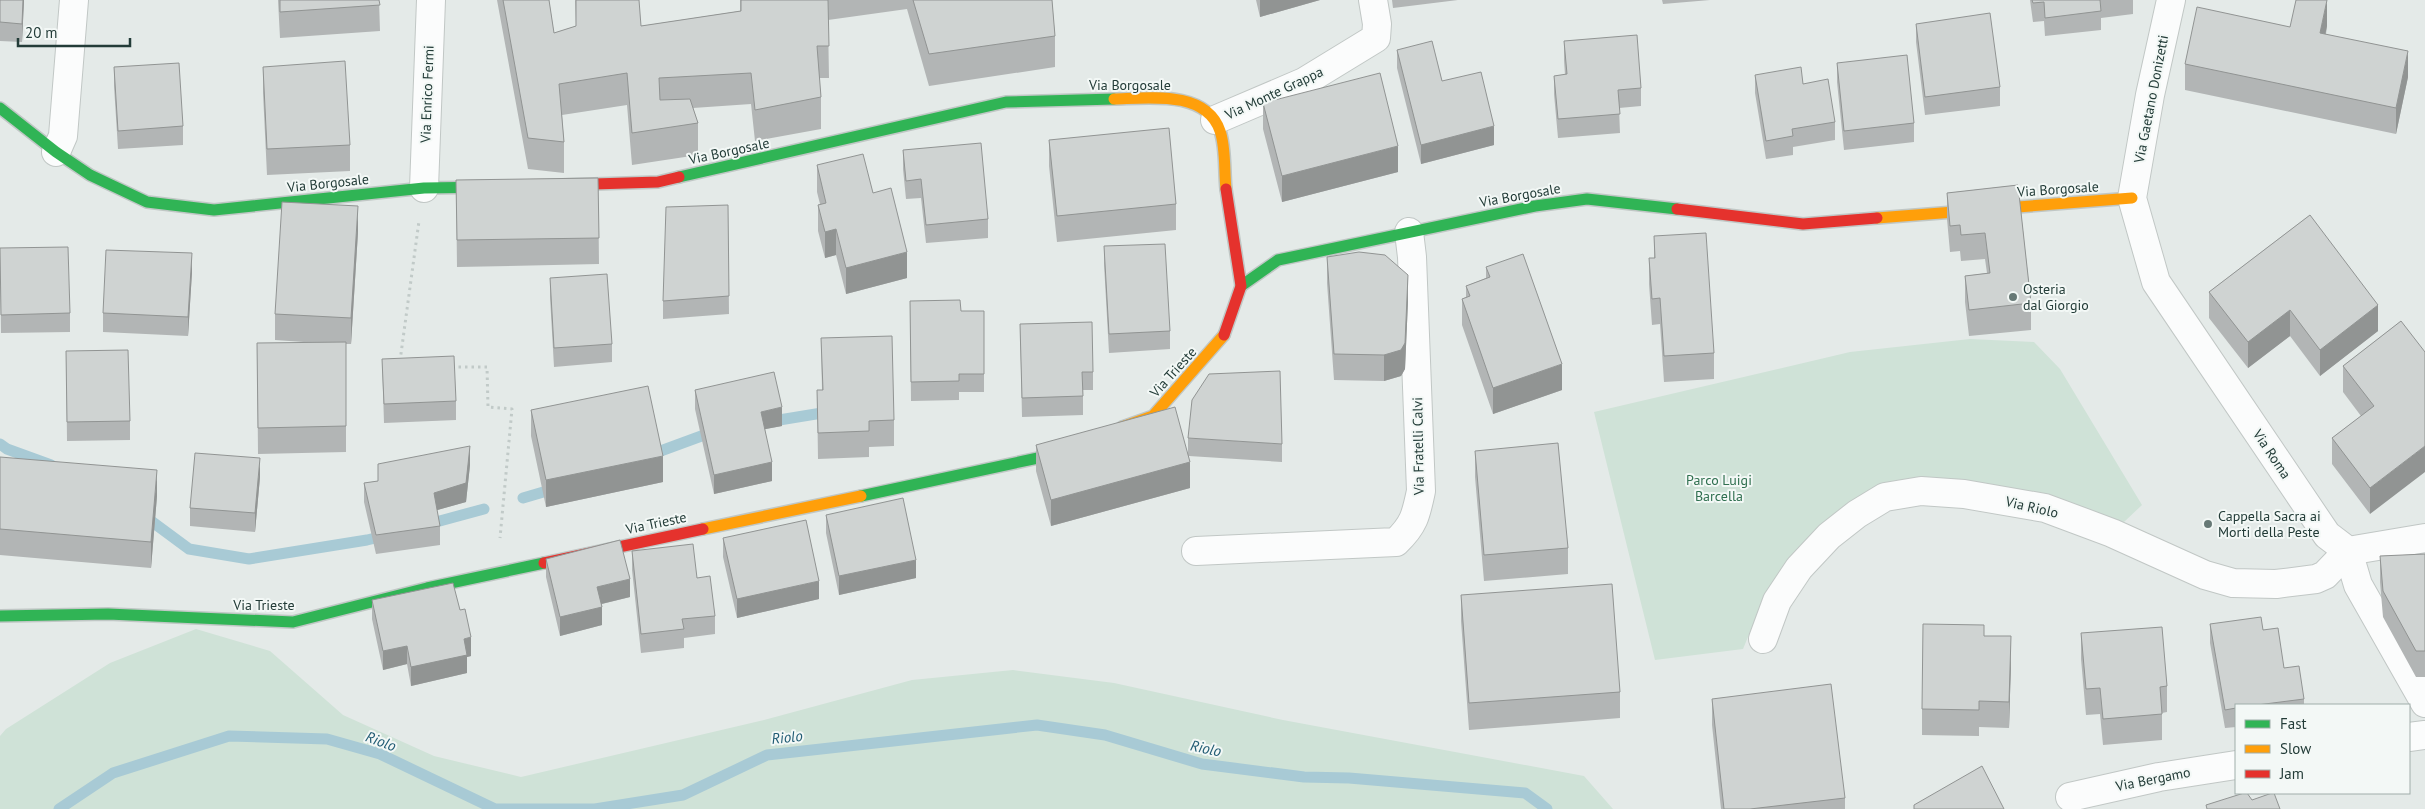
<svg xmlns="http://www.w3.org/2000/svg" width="2425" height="809" font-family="'PT Sans',sans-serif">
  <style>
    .green { fill: #cfe2d7 }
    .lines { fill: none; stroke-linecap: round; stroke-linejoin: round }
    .stream { stroke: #a8cad5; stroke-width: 11 }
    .street-casing { stroke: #c1c7c5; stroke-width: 30 }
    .fast-casing { stroke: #c0c7c5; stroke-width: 14 }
    .slow-casing { stroke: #c0c7c5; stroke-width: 14 }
    .jam-casing { stroke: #c0c7c5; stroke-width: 14 }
    .path { stroke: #c1cac8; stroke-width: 3; stroke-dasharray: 2.5 4; stroke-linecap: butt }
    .street { stroke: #fbfcfc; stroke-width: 28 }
    .fast { stroke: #30b455; stroke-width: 11 }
    .slow { stroke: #ff9f0a; stroke-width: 11 }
    .jam { stroke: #e5322d; stroke-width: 11 }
    .wall { fill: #b2b5b5 }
    .shaded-wall { fill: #919493 }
    .building { fill: #cfd3d2; stroke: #919493 }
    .poi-dot { fill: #677976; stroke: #f3f8f6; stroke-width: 2 }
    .labels { text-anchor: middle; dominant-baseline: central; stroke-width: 4; stroke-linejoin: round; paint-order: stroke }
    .street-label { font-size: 14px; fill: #233c38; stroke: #f3f8f6 }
    .poi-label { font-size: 14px; fill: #233c38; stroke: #f3f8f6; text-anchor: start }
    .park-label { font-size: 14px; fill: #307050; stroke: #f3f8f6 }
    .water-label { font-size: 15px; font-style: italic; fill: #215c74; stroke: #f3f8f6 }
  </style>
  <rect width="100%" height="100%" fill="#e4eae8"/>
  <path class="green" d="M1970,339L2034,342L2060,369L2142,505L2124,522L2045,497L1892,483L1775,582L1757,615L1743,649L1655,660L1594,412L1850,352Z
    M196,629L270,651L343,715L434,756L521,777L764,720L912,680L1013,670L1114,683L1283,720L1584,776L1613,809H0V736L6,729L110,663Z"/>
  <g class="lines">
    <path class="stream" d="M767,422L828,412
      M0,444L7,449L51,465
      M647,456L715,431
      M523,498L557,488
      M143,515L189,549L249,559L367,540L388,535
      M425,525L484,509
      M59,809L113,773L229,736L327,739L380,754L495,809H595L683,795L767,755L1037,725L1105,735L1202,764L1304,777L1349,778L1525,793L1547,809"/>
    <defs>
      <path id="street" d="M2171,0L2150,95L2132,198L2156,282L2327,535L2348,551L2358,585L2425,703
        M1215,120L1304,82L1376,38L1377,24L1373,0
        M56,152L63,136L74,0
        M424,188L431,0
        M1196,551L1396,542C1414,525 1416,515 1421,491L1412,257L1409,232
        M2348,551L2425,538
        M1763,639L1777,601L1799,568L1829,536L1857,514L1885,497L1921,491L1964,494L2045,508L2112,533L2205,575L2233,583L2276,584L2316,579L2325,575L2348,551
        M2409,737L2425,735
        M2070,797L2159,777L2236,765"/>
      <path id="fast" d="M0,108L56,152L90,175L147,202L214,210L424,188L494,187
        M679,177L1006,102L1114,99
        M1241,286L1278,260L1535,206L1587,199L1677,209
        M861,496L1038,458L1072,445
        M0,616L108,614L293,622L427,588L544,563"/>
      <path id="slow" d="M1114,99C1149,98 1206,90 1220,131C1226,148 1224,171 1226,189
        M1877,218L2132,198
        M1122,427L1153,416L1224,335
        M703,529L861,496"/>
      <path id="jam" d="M562,185L658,182L679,177
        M1677,209L1803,224L1877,218
        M1224,335L1241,286L1226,189
        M544,563L703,529"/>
    </defs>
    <use href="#street" class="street-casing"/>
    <use href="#fast" class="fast-casing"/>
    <use href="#slow" class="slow-casing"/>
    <use href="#jam" class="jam-casing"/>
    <path class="path" d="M400,361L419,221
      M452,367H487L488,407L512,409L500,538"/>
    <use href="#street" class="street"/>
    <use href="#fast" class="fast"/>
    <use href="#slow" class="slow"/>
    <use href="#jam" class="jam"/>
  </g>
  <path class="wall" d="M0,0H24L22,42L0,41Z
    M278,0H379L380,31L280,38Z
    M497,0H549L554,33L576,26L575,0L641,26L740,11V0H1052L1055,36V67L929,86L907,9L828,20L829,78H819L821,97V129L755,141L751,104L693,108L698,123V155L632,165L627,105L562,115L564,142V173L528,169Z
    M1256,0H1320L1260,17Z
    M1392,0H1458L1393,8Z
    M1662,0H1710L1663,4Z
    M2030,0H2133V14L2101,18V30L2045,36L2044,21L2033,22Z
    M1916,24L2000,87V106L1925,115L1916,42Z
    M2327,26L2326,34L2408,77L2396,134L2185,90V64L2290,27Z
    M1564,41L1641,88V106L1619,108L1620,133L1558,138L1554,94V76L1565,75L1564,60Z
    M1397,50L1442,81L1494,145L1421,164L1397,68Z
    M1837,63L1914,123V142L1844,150L1837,82Z
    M114,67L183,126V145L118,149L114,86Z
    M263,67L350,145V171L267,175L263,93Z
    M1755,75L1803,84L1835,122V140L1793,147V155L1766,159L1755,93Z
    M1263,103L1398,172L1282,202L1263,129Z
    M1049,140L1176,204V230L1057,242L1049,166Z
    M903,150L988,219V238L926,243L921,198L906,199L903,169Z
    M817,165L873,193L907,278L846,294L836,255L825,258L818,231V205L820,204L817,192Z
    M598,178L599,264L457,267L456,180Z
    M2018,185L2031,303V330L1969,336L1965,302V276L1987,273L1985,259L1961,261L1960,251L1950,252L1947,219V193Z
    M728,205L729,314L663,319V301Z
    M2310,215L2378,331L2320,376L2290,336L2248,368L2209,318V292Z
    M358,232L351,344H346V452L258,454L257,343H318L275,340V314Z
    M1654,236L1714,353V379L1664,382L1660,324L1652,325L1649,284V258H1654Z
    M1104,246L1170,331V349L1109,353L1104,264Z
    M0,248L70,313V332L1,333Z
    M1327,257L1408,301L1405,369L1401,376L1384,381L1334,380L1327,283Z
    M1486,267L1562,390L1493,414L1462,325V299L1466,297V286L1486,278Z
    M192,272L188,336L103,332V313Z
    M550,278L612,344V362L554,367L550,297Z
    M910,301L961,311H984V392H959V400L911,401Z
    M2401,321L2370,514L2332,464V438L2361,416L2343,392V366Z
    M1020,324L1093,372V390H1083V415L1022,417Z
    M821,338L894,420V446L869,447V457L818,459L817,390H822Z
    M66,351L130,421V440L67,441Z
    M382,359L456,401V420L384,423Z
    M695,390L782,426L765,429L772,481L714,494L695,409Z
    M531,410L663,482L546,507L531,436Z
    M1188,438L1282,444V462L1189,456L1190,488L1051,526L1036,471V445L1188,453Z
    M1475,451L1568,548V574L1484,581L1475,477Z
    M0,457L157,496L151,568L0,555Z
    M378,464L470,465L466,502L437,510L440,526V545L376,554L364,502V483L378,481Z
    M260,477L255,532L190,526V508Z
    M826,515L916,578L839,595L826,533Z
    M723,538L819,599L737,618L723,557Z
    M632,551L697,578L715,616V634L684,638V648L641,653L632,570Z
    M2425,554V677H2416L2383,617L2380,582V556Z
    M546,559L630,597L602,604V625L560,636L546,577Z
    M1461,595L1620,692V718L1469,730L1461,621Z
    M372,600L471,656L467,657V673L411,686L407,664L383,670L372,619Z
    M2210,624L2263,630L2284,668L2304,699V705H2236V727L2225,728L2210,643Z
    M2081,633L2167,686V712L2162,713V740L2103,745L2100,714L2086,715L2081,659Z
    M1984,636L2011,662L2009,728L1979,727V736L1922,735V709Z
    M1712,699L1845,798V809H1721L1712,725Z"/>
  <path class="shaded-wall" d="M23,0H24L22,42V24Z
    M1260,0H1320L1260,17Z
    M2327,0V26L2320,59V33Z
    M2408,51V77L2396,134V108Z
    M1494,126V145L1421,164V145Z
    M1398,146V172L1282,202V176Z
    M358,206V232L351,344V318Z
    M836,229V255L825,258V232Z
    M907,252V278L846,294V268Z
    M192,253V272L188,336V317Z
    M1408,275V301L1405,369L1401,376L1384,381V355Z
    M2378,305V331L2320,376V350Z
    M2290,310V336L2248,368V342Z
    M1562,364V390L1493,414V388Z
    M782,407V426L761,430V412Z
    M470,446V465L466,502L434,511V493Z
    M2425,446V472L2370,514V488Z
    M663,456V482L546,507V480Z
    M260,458V477L255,532V513Z
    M772,462V481L714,494V475Z
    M1190,462V488L1051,526V500Z
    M157,470V496L151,568V542Z
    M916,560V578L839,595V576Z
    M630,579V597L597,605V587Z
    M819,581V599L737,618V599Z
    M602,607V625L560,636V617Z
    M2011,636V662L2009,728V702Z
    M471,637V656L467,657V673L411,686V667L464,639Z
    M407,646V664L383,670V651Z"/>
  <path class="building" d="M0,0H23L22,24L0,22Z
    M280,0H379L380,5L280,12Z
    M503,0H549L554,33L576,26V0H639L641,26L741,11V0H828L829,46H817L821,97L755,110L751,73L659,78L660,100L690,99L698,123L632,133L627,73L559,84L564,142L528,138Z
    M913,0H1052L1055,36L929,54Z
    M2032,0H2100L2101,11L2045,18L2044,2L2033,3Z
    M2296,0H2327L2320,33L2408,51L2396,108L2185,64L2197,7L2290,27Z
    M1990,13L2000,87L1925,97L1916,24Z
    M1637,35L1641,88L1618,90L1620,114L1558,119L1554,76L1567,74L1564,41Z
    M1432,41L1442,81L1481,72L1494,126L1421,145L1397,50Z
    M1907,55L1914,123L1844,131L1837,63Z
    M345,61L350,145L267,149L263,67Z
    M179,63L183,126L118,131L114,67Z
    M1801,67L1803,84L1828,79L1835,122L1792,129L1793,136L1766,141L1755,75Z
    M1380,73L1398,146L1282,176L1263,103Z
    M1169,128L1176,204L1057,216L1049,140Z
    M981,143L988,219L926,225L921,179L906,181L903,150Z
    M863,154L873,193L891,188L907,252L846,268L836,229L825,232L818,205L826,203L817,165Z
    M598,178L599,238L457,240L456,180Z
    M2018,185L2031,303L1969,310L1965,276L1990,273L1985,233L1961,235L1960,225L1950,226L1947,193Z
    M282,202L358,206L351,318L275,314Z
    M728,205L729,296L663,301L666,207Z
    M2310,215L2378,305L2320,350L2290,310L2248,342L2209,292Z
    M1706,233L1714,353L1664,356L1660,298L1652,299L1649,258H1655L1654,236Z
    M1165,244L1170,331L1109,334L1104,246Z
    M68,247L70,313L1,315L0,248Z
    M106,250L192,253L188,317L103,313Z
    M1359,252L1385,255L1408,275L1405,343L1401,350L1384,355L1334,354L1327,257Z
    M1523,254L1562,364L1493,388L1462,299L1470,296L1466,286L1490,277L1486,267Z
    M607,274L612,344L554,348L550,278Z
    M960,300L961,311H984V374H959V381L911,382L910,301Z
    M2401,321L2425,352V446L2370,488L2332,438L2374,406L2343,366Z
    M1092,322L1093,372H1082L1083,396L1022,398L1020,324Z
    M892,336L894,420L869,421V431L818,433L817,390H823L821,338Z
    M346,342V426L258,428L257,343Z
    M128,350L130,421L67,422L66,351Z
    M454,356L456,401L384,404L382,359Z
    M1280,371L1282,444L1188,438L1192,400L1209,374Z
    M774,372L782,407L761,412L772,462L714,475L695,390Z
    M648,386L663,456L546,480L531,410Z
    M1175,407L1190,462L1051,500L1036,445Z
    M1558,443L1568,548L1484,555L1475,451Z
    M470,446L466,483L434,493L440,526L376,535L364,483L378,481V464Z
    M195,453L260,458L255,513L190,508Z
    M0,457L157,470L151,542L0,529Z
    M903,498L916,560L839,576L826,515Z
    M806,520L819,581L737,599L723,538Z
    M620,540L630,579L597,587L602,607L560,617L546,559Z
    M693,544L697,578L710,576L715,616L682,619L684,629L641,634L632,551Z
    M2425,554V651H2416L2383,591L2380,556Z
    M453,583L460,610L465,609L471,637L464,639L467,655L411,667L407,646L383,651L372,600Z
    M1612,584L1620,692L1469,703L1461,595Z
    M2261,617L2263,630L2278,628L2284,668L2299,666L2304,699L2257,705H2236V708L2225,710L2210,624Z
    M1923,624L1984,625V636H2011L2009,702L1979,701V710L1922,709Z
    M2162,627L2167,686L2160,687L2162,714L2103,719L2100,688L2086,689L2081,633Z
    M1831,684L1845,798L1750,809H1724L1712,699Z
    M1982,766L2004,809H1914V805Z
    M2244,793H2247L2252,800L2272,793H2274L2280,809H2207L2206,805Z"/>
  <g class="poi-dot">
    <circle cx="2013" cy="297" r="5"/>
    <circle cx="2208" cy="524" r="5"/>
  </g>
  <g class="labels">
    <g class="street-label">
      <text x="1130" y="85">Via Borgosale</text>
      <text transform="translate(1274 93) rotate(-25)">Via Monte Grappa</text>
      <text transform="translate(427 94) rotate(-88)">Via Enrico Fermi</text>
      <text transform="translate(2151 99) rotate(-79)">Via Gaetano Donizetti</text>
      <text transform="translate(729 151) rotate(-12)">Via Borgosale</text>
      <text transform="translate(328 183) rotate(-6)">Via Borgosale</text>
      <text transform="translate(2058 189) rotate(-4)">Via Borgosale</text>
      <text transform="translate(1520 195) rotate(-10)">Via Borgosale</text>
      <text transform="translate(1173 372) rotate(-48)">Via Trieste</text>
      <text transform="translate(1418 446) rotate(-91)">Via Fratelli Calvi</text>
      <text transform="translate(2272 454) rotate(56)">Via Roma</text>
      <text transform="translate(2032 507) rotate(13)">Via Riolo</text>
      <text transform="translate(656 523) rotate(-12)">Via Trieste</text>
      <text x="264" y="605">Via Trieste</text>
      <text transform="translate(2153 779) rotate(-11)">Via Bergamo</text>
    </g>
    <g class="poi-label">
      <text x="2023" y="289">Osteria<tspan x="2023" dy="16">dal Giorgio</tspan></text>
      <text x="2218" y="516">Cappella Sacra ai<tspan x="2218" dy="16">Morti della Peste</tspan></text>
    </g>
    <g class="park-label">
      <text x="1719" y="480">Parco Luigi<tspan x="1719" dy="16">Barcella</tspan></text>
    </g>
    <g class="water-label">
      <text transform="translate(787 737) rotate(-6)">Riolo</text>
      <text transform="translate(381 741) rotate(20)">Riolo</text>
      <text transform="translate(1206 748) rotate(12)">Riolo</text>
    </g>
  </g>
  <rect x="2235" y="704" width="175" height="90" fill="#f3f8f6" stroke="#a0adaa"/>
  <rect x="2245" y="720" width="25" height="8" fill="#30b455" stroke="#a0adaa"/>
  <text x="2280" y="729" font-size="15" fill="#233c38">Fast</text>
  <rect x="2245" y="745" width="25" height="8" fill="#ff9f0a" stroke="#a0adaa"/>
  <text x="2280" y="754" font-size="15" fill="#233c38">Slow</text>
  <rect x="2245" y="770" width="25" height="8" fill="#e5322d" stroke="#a0adaa"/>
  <text x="2280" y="779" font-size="15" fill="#233c38">Jam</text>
  <path d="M18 38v8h112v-8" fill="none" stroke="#233c38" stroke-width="2.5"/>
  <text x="25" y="38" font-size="15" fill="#233c38" stroke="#f3f8f6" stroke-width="4" paint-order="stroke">20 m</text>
</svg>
